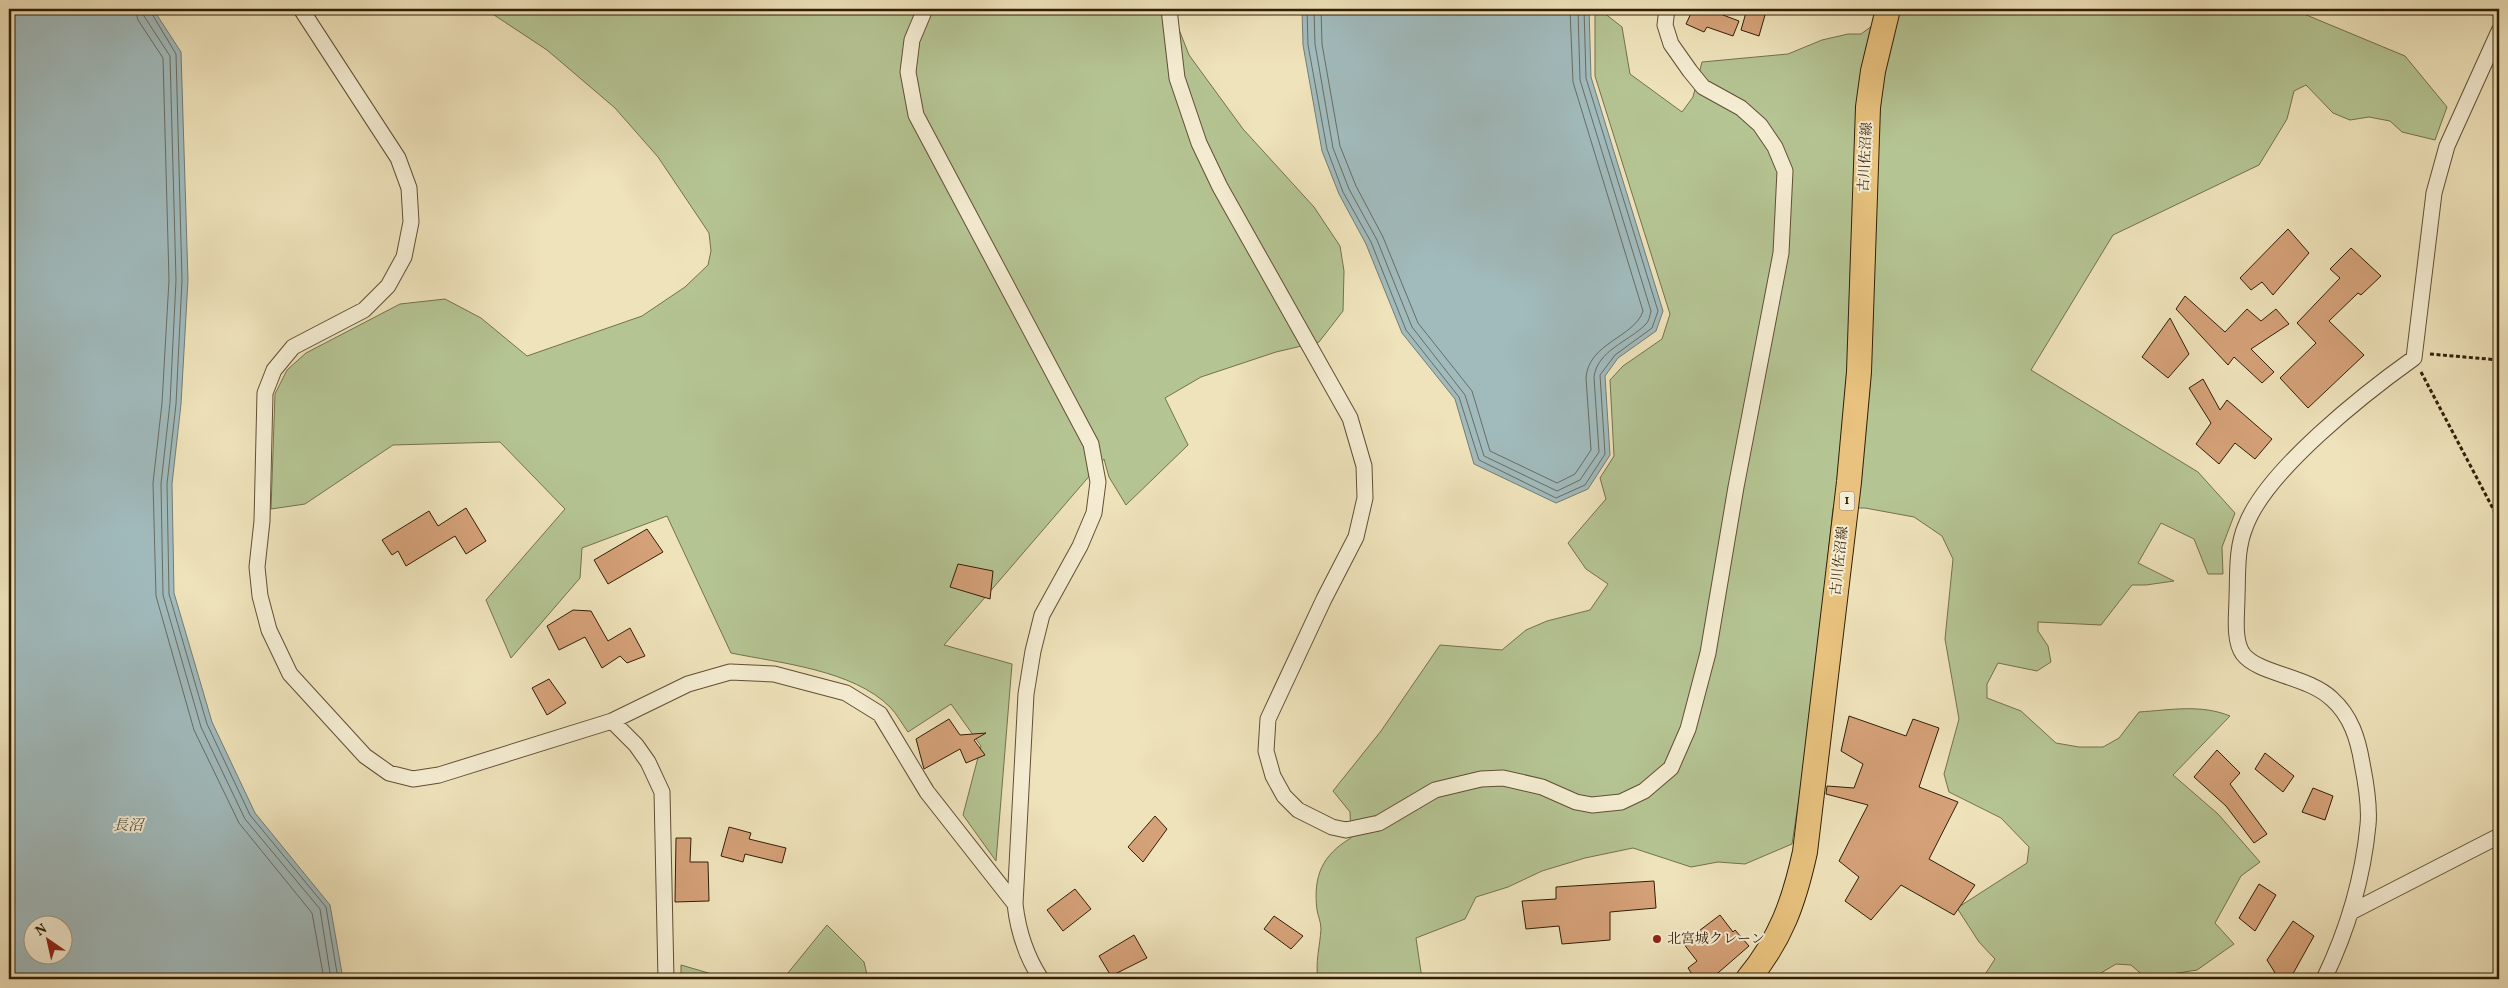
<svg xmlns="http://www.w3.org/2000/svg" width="2508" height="988" font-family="Vollkorn,'Noto Serif JP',serif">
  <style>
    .green { fill: #b5c493; stroke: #74714d }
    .water { fill: #a1bbbd; stroke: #757c74; fill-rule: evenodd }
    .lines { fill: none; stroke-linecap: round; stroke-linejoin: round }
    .shore { stroke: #6a6c62; stroke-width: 1 }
    .building { fill: #d5a178; stroke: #321e07 }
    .street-casing { stroke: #614f34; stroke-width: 17 }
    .primary-casing { stroke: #321e07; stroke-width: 26 }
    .path { stroke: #321e07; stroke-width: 3; stroke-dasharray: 4 2.5; stroke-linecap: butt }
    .street { stroke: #f5edd3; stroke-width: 15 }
    .primary { stroke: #e8c27e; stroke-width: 24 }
    .poi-dot { fill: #8f2418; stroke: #f5edd3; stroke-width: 2 }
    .labels { text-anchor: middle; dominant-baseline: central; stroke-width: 4; stroke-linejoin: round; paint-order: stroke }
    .shield { fill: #f5edd3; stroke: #6c5c44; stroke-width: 1 }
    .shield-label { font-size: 12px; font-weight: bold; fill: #321e07 }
    .street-label { font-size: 14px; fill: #321e07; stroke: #f5edd3 }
    .poi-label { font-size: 14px; fill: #321e07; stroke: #f5edd3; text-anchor: start }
    .water-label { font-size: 15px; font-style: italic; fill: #534d3e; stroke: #f5edd3 }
  </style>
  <rect width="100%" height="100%" fill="#efe3bb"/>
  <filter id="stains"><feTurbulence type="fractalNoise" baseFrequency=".004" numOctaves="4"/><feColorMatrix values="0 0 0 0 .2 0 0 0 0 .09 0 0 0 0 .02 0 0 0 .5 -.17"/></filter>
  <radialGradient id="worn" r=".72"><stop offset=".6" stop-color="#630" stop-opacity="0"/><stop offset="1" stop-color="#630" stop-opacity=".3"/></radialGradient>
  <path class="green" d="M485,9H1171L1189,55L1243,129L1314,207L1340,246L1344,271L1343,311L1319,342L1276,352L1201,377L1165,398L1188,445L1126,505L1109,477L1104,459L944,645L1012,664L996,861L963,815L981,746L951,704L908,732C902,724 897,714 890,707C853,670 780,663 731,653L667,516L582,548L580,578L511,658L486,600L565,509L500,442L393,445L305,504L271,509L275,394L287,370L306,353L400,304L445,299L481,318L527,356L642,316L685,287L708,265L711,251L709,233L658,157L615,108L547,50Z
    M1599,9L1622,27L1630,74L1682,112L1693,97L1702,62L1788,54L1822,40L1848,34H1861L1895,9H2292L2405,56L2447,107L2435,140L2402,132L2390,121L2369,117L2350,120L2333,113L2306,85L2294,91L2287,119L2259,165L2113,235L2031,370L2198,472L2235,513L2222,547L2223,574H2208L2194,539L2161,523L2138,563L2174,581L2146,585H2132L2101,625L2038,622V631L2048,646L2051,662L2037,671L1998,663L1987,684V698L2021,711L2056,743L2079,747H2103L2119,738L2139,712C2170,710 2201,704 2230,716L2173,775L2218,814L2260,862L2241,876L2215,923L2234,944L2197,970L2146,978L2131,965L2116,964L2091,979H1982L1995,959L1979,942L1957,908L2027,863L2029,847L2001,818L1949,792L1944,774L1959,719L1945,639L1953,559L1942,536L1914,517L1865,508H1833L1810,727L1792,844L1745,864L1718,862L1691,867L1633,848L1585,858L1542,871L1508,887L1476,897L1465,919L1416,938L1422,979H1318C1315,963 1320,946 1321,929C1321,922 1318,916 1317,910C1313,876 1322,855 1351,838L1350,812L1333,791L1381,731L1440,645L1502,650L1526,630L1547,621L1590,610L1608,584L1586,569L1568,543L1606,499L1600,478L1614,456L1610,380L1623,366L1662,339L1670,314L1595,76V16Z
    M827,925L864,962L868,979H783Z
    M681,965L729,979H681Z"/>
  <path class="water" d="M9,9H153L181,52L188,280L181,404L172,484L174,593L212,722L255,813L330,905L343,979H9ZM32,926H62V956H32Z
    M1302,9H1589L1591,77L1663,311L1656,331L1618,358L1605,376L1610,455L1588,489L1556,503L1474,464L1455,399L1402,333L1366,244L1339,194L1322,151L1303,45Z"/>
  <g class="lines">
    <path class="shore" d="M135,9L138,20L163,58L169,280L162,403L153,483L156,596L194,730L239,823L312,913L324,979
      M143,9L144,16L170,56L176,280L170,403L161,484L163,595L201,727L245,819L320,909L331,979
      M149,9L176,54L182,280L176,404L167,484L169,594L207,724L250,815L326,907L338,979
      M1307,9L1308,45L1327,149L1343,192L1371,242L1406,330L1459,397L1479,460L1556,498L1585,485L1605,454L1600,375L1615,355L1652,328L1658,311L1586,78L1584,9
      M1314,9L1315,44L1333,148L1349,189L1377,240L1412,327L1465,395L1484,456L1557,491L1580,480L1599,452L1594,377C1597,351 1629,341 1645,325C1649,322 1650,315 1651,311L1580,80L1578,9
      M1321,9L1322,44L1340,146L1356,186L1383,237L1418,323L1472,391L1490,451L1557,483L1575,474L1591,450L1586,378C1588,343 1635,337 1643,311L1573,82L1570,9"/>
  </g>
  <path class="building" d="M1693,9H1707L1739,21L1733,36L1707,27L1704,32L1686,24Z
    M1747,9L1765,15L1759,36L1741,30Z
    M2288,229L2309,253L2273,295L2262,282L2251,290L2240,278Z
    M2351,248L2381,276L2361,295L2358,293L2329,321L2364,355L2308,408L2280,378L2316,343L2297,323L2340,278L2330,269Z
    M2185,296L2225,332L2247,309L2261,321L2276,309L2289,324L2251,349L2274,372L2262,383L2234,357L2228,365L2176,309Z
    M2170,318L2189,354L2168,378L2142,357Z
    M2203,379L2220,410L2227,400L2272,439L2255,459L2235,443L2219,464L2196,444L2211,423L2189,388Z
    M466,508L486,541L466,554L455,536L406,566L398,551L392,555L382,540L429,511L438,526Z
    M647,529L663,552L608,584L594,560Z
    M958,564L993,571L990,599L950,587Z
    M573,610L591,611L608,641L630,628L645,656L627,663L620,656L602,668L585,637L559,650L547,626Z
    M549,679L566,703L547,715L532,688Z
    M1849,716L1906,736L1913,719L1939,728L1919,787L1958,802L1929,859L1975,885L1954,915L1901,885L1871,920L1845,901L1859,877L1839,861L1868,805L1826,794L1827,786L1854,788L1863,764L1841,751Z
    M949,719L960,735L986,733L974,740L985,755L966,763L960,749L924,769L916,739Z
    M2217,750L2240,773L2230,784L2267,834L2254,843L2226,806L2194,777Z
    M2265,753L2294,776L2283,792L2255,769Z
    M2313,788L2333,796L2325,820L2302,812Z
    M1155,816L1167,829L1143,862L1128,847Z
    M729,827L751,833L749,839L786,848L782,863L745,854L743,862L721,856Z
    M676,838H691L690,862H708L709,901L675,902Z
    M1654,881L1656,908L1610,912V940L1562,944L1559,926L1526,929L1522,901L1556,899V887Z
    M2259,884L2276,895L2255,931L2239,918Z
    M1075,889L1091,909L1063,931L1047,910Z
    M1720,915L1733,932L1735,930L1749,946L1711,979H1695L1688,968L1697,961L1683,943Z
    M1274,916L1303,936L1291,949L1264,929Z
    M2293,921L2314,936L2290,979H2282L2277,976L2267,960Z
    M1134,935L1147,958L1111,976L1099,956Z"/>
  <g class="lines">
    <defs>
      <path id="street" d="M301,9L398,158L409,188L411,222L404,257L388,286L364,310L293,347L274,370L265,393L262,521L257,567L260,596L269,630L290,674L365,756L389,773L413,779L439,775L612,721L688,684L730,672L774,674L846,693L880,714L927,792L1015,904
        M925,9L912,40L908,72L916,115L1091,444L1098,482L1094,513L1080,546L1042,615L1033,651L1026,694L1015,904C1018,931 1026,956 1041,979
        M1169,9L1177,78L1199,143L1220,187L1350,418L1364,466L1365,498L1356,537L1324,599L1268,719L1266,751L1273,776L1284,796L1298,810L1332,827L1346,830L1379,823L1435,790L1481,779L1503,778L1542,787L1576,802L1592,805L1621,802L1644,791L1671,768L1688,729L1708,653L1736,487L1781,253L1785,171L1775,147L1760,125L1741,108L1703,87L1690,71L1671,44L1665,25L1667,9
        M612,721L636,745L648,762L662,792L666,979
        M2351,912L2499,836
        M2324,979C2347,931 2363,878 2368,825C2370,805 2366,783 2362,763C2358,739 2351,716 2332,699C2308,676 2258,674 2243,654C2233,640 2237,614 2237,597C2238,573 2236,548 2246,525C2267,470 2365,393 2414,358L2434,193L2447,146L2499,31"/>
      <path id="primary" d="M1748,979C1781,939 1794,902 1805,852L1849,482L1859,372L1868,107L1873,71L1888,9"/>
    </defs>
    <use href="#street" class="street-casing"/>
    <use href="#primary" class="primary-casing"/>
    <path class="path" d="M2430,354L2499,360
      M2421,372L2499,520"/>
    <use href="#street" class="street"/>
    <use href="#primary" class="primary"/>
  </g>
  <circle class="poi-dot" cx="1657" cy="939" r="5"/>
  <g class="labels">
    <rect class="shield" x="1839.5" y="491.5" width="15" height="19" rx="4"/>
    <g class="shield-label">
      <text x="1847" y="501">1</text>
    </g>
    <g class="street-label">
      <text transform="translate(1866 157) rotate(-87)">古川佐沼線</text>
      <text transform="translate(1840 561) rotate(-84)">古川佐沼線</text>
    </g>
    <g class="poi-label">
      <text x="1667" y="939">北宮城クレーン</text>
    </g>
    <g class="water-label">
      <text x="128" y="826">長沼</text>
    </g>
  </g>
  <rect width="2508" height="988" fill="none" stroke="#efe3bb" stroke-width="30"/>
  <rect x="10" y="10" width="2488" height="968" fill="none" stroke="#321e07" stroke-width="2.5"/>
  <rect x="15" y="15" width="2478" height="958" fill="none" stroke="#321e07"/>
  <g transform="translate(48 940) rotate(326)"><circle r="24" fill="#f5edd3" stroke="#a79a81"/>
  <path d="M0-4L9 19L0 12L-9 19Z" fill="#8f2418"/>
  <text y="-8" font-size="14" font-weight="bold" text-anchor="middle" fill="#321e07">N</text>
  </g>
  <rect width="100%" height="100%" filter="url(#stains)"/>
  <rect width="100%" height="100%" fill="url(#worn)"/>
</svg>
